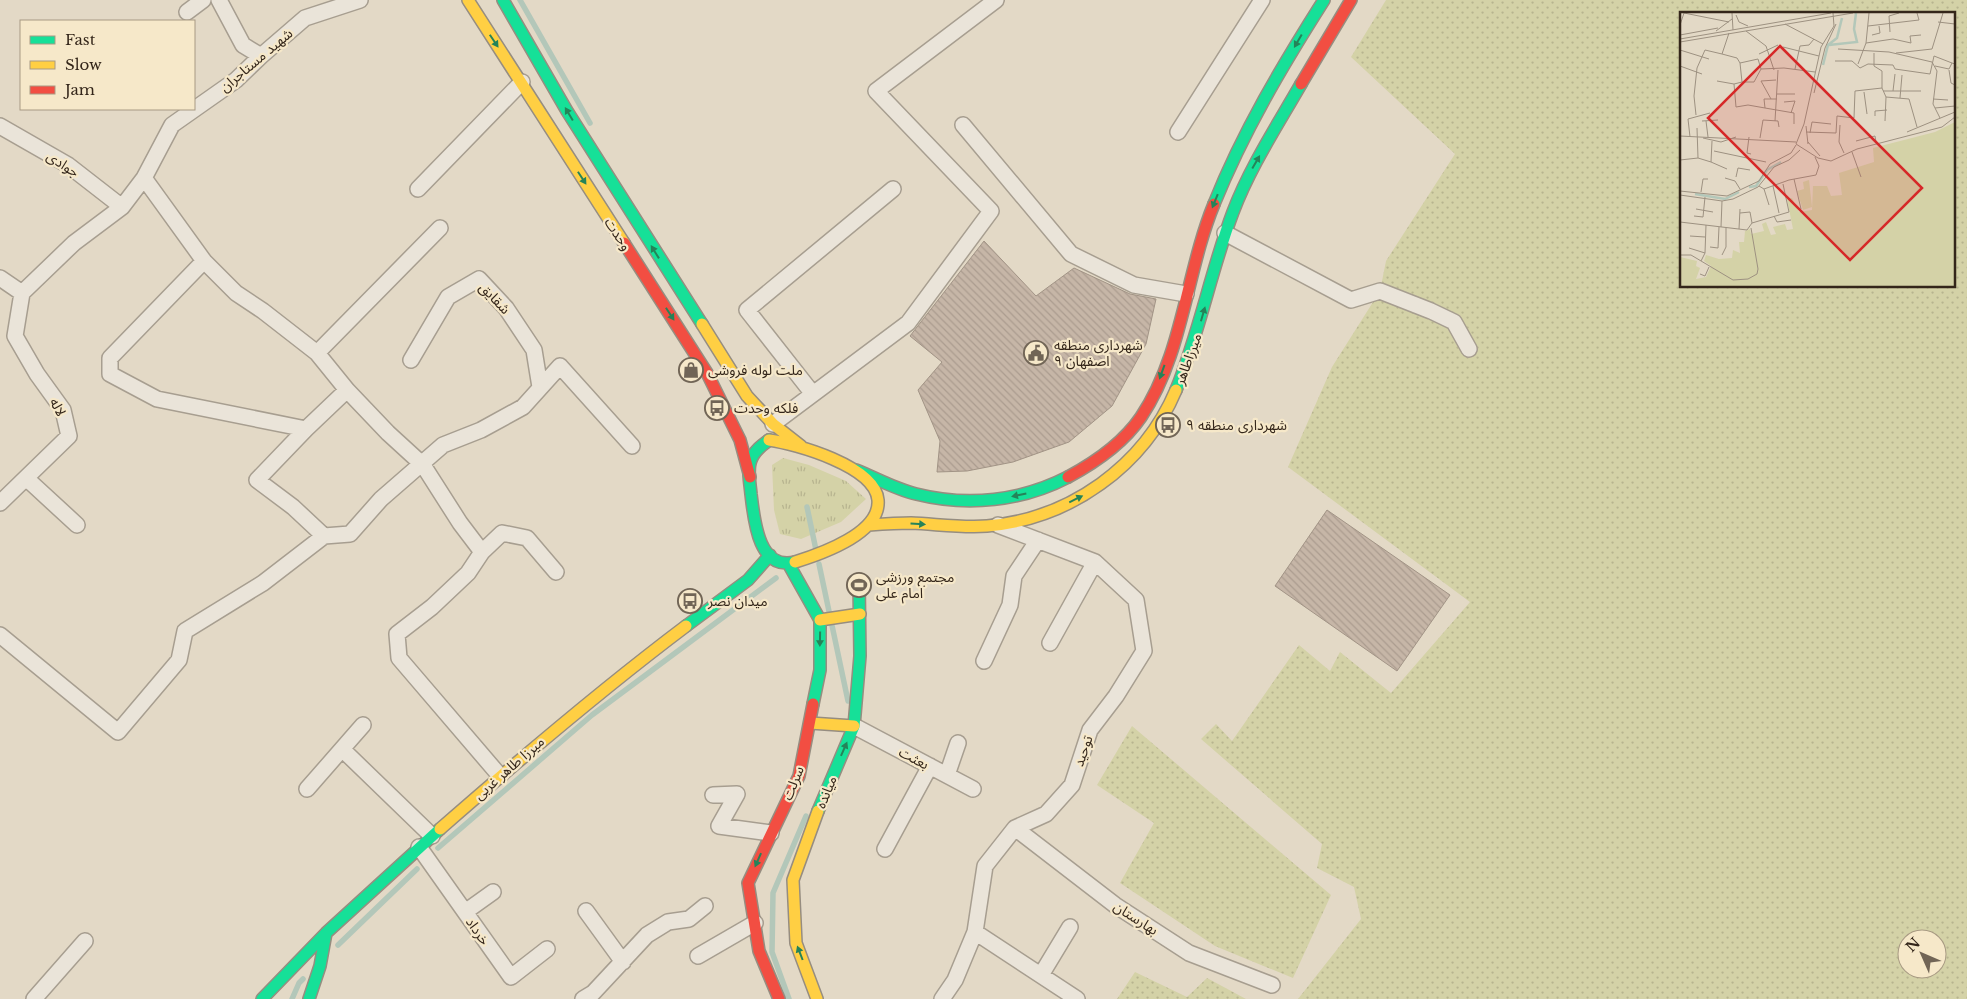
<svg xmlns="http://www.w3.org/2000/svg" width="1967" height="999" font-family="'Libre Baskerville','Noto Sans Arabic',serif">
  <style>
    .grass { fill: url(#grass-tufts) }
    .park { fill: url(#park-dots); fill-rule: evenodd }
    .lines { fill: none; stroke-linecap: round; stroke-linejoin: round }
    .stream { stroke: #b3c7b9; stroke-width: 5.5 }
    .building { fill: url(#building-back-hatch); stroke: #a29486 }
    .street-casing { stroke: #a79e90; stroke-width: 18 }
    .fast-casing { stroke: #968d80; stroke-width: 14 }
    .slow-casing { stroke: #968d80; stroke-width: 14 }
    .jam-casing { stroke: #968d80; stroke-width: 14 }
    .street { stroke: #eae4d9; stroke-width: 15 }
    .fast { stroke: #16e098; stroke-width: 11 }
    .slow { stroke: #ffcf43; stroke-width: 11 }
    .jam { stroke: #f24e42; stroke-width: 11 }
    .oneway { fill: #258359 }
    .labels { text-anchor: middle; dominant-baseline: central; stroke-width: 4.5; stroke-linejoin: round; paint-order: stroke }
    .street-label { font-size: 14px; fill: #34261a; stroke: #f6e8c9 }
    .poi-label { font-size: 14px; fill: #34261a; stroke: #f6e8c9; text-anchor: start }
    .inset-river { fill: none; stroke: #b3c7b9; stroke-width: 2.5 }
    .inset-road { fill: none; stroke: #9d9181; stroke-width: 1 }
    .view { fill: #d62828; fill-opacity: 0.15; stroke: #d62828; stroke-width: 2.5 }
    .inset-edge { fill: none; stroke: #34261a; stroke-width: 2.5 }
  </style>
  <defs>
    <pattern id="grass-tufts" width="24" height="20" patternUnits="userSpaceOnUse" patternTransform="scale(1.25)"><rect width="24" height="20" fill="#d4d2a7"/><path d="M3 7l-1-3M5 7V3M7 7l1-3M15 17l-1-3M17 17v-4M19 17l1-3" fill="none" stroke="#b7b48f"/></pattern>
    <pattern id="park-dots" width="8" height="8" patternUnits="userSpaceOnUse" patternTransform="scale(1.25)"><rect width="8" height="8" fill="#d4d2a7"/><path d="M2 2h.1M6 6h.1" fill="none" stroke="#b7b48f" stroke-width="1.8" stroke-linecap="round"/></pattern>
    <pattern id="building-back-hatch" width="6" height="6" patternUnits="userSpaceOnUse" patternTransform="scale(1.25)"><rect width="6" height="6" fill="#c6b6a7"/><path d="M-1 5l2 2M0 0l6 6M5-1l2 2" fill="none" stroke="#ab9c8f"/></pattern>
  </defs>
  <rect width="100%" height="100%" fill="#e3d9c6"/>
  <path class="grass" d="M783,458L809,465L846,481L866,499L841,522L801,539L780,534L774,510L772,465Z"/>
  <path class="park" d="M1386,0H1967V999H1298L1361,919L1354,887L1317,868L1322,844L1201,739L1216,724L1232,741L1299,645L1330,671L1340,652L1391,693L1470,602L1288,467L1332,367L1380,291L1386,261L1455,154L1351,57ZM1681,14H1953V286H1681ZM1907,939H1937V969H1907Z
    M1132,726L1331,895L1293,978L1215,946L1120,883L1154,823L1097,785Z
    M1135,972L1187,997L1207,978L1246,999H1117Z"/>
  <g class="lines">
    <path class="stream" d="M520,0L590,123
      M807,507L816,550
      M819,564L848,701
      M438,848L592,715L776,578
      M338,945L417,869
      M292,999L299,983L303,979
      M789,999L772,952L773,893L806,816"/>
  </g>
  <path class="building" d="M984,241L1036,296L1074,268L1130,294L1156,299L1146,344L1112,406L1069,442L1013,462L967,471L937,472L940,441L918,390L942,362L910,336Z
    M1327,510L1450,595L1397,671L1275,586Z"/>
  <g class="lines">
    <defs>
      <path id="street" d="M219,0L243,45L261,56
        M187,12L203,0
        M963,125L1071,254L1134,285L1186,294
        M0,126L68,165L122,207
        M1178,132L1262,0
        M144,178L204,261L236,293L263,311L317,353L347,390L388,433L423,465L460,523L482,552
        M418,189L522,82
        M1225,233L1351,300L1380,291L1431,311L1454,322L1469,349
        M204,261L110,358V374L157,399L306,429
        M0,278L22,293L74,243L122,207L144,178L172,125L236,80L261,56L305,18L360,0
        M317,353L440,228
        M411,360L448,297L479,279L506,308L534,350L540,387
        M347,390L306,429L257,480L293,507L324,536L350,534L381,499L443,445L481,430L523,407L560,366L632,446
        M813,394L747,310L893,189
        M773,424L908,323L991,211L876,91L996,0
        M26,478L77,525
        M0,503L69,436L63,410L37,374L15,336L22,293
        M0,635L118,732L179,660L185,631L263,583L324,536
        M1050,643L1095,562
        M984,661L1010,605L1014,576L1038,540
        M854,726L973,789
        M342,749L432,836
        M947,775L958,743
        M500,776L399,658L397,634L432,607L468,573L482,552L502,533L527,538L556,572
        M307,789L363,725
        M713,795L737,794L719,826L771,833
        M1015,828L1115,905L1189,953L1272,985
        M419,847L511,977L547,949
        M885,849L930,766
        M586,911L623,962
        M465,912L493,892
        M975,932L1077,999
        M698,956L755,923
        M1041,975L1070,927
        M34,999L85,941
        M583,999L593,993L647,935L668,922L689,919L705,906
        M942,999L955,980L975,932L985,866L1015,828L1046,814L1072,785L1090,730L1116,696L1144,651L1136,600L1095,562L998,525"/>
      <path id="fast" d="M503,0L567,111L702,324
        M1214,204C1243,132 1282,66 1324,0
        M1176,390C1200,331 1211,270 1233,212C1250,167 1277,126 1301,84
        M769,440C762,445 754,451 751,460C747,470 750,483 751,494C754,519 758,571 795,562
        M856,470C876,478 895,489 916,494C968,507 1022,501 1068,477
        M788,563L820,620V670L813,704
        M686,626L748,580L770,555
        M818,811L854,726L860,656L859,581
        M262,999L326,933L440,829
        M309,999L320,966L326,933"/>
      <path id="slow" d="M468,0L624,243
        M702,324L747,396L773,424L801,446
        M769,440C796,444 875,466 878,500C881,533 821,554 795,562
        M869,525C883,524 897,523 911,523C936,524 962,528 987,526C1070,519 1144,466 1176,390
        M820,620L860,614
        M810,723L854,726
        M440,829C520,759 601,690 686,626
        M817,999L796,943L793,880L818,811"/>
      <path id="jam" d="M1301,84L1351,0
        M624,243L707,373L740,440L750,477
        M1068,477C1096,462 1124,442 1141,417C1183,355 1186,272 1214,204
        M779,999L759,951L748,883L799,776L813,704"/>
    </defs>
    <use href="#street" class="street-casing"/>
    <use href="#fast" class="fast-casing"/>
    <use href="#slow" class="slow-casing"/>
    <use href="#jam" class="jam-casing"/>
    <use href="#street" class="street"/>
    <use href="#fast" class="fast"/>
    <use href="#slow" class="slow"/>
    <use href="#jam" class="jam"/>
  </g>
  <defs><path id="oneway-solid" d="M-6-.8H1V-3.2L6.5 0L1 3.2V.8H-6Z" transform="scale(1.25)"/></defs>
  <g class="oneway">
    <use href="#oneway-solid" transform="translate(494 41) rotate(56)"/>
    <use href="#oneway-solid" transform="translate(1298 41) rotate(120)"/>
    <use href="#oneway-solid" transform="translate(569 114) rotate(-121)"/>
    <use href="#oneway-solid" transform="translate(1256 162) rotate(-60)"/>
    <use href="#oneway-solid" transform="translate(582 178) rotate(57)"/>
    <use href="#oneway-solid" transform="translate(1215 201) rotate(112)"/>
    <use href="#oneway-solid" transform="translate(655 252) rotate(-122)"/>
    <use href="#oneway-solid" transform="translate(670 314) rotate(57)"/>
    <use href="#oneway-solid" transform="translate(1203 314) rotate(-74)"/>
    <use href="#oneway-solid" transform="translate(1162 372) rotate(110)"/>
    <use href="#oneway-solid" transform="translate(1019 495) rotate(168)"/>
    <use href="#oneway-solid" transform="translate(1076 499) rotate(-26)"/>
    <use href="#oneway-solid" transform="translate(918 524) rotate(4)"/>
    <use href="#oneway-solid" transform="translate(820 639) rotate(91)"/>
    <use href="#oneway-solid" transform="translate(844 749) rotate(-66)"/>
    <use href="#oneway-solid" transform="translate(758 860) rotate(114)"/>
    <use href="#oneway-solid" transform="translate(800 953) rotate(-111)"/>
  </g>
  <defs>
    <symbol id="civic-ring" viewBox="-11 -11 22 22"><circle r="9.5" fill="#f6e8c9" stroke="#716556" stroke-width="1.5"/><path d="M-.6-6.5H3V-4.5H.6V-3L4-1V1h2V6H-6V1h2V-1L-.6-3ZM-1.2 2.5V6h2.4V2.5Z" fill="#716556"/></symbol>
    <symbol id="shop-ring" viewBox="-11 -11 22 22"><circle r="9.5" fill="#f6e8c9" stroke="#716556" stroke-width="1.5"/><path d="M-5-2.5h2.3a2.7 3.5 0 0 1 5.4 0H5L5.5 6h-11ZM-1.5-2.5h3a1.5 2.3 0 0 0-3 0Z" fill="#716556"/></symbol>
    <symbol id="bus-ring" viewBox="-11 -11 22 22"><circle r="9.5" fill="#f6e8c9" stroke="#716556" stroke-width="1.5"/><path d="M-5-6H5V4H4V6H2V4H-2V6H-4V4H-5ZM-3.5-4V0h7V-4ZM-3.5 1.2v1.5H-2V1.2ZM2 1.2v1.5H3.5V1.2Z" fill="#716556"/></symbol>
    <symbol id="stadium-ring" viewBox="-11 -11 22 22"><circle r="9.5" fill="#f6e8c9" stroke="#716556" stroke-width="1.5"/><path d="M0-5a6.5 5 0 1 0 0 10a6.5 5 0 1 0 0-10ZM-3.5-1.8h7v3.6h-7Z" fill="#716556"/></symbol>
  </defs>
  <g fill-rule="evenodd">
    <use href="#civic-ring" x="1022" y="339" width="28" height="28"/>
    <use href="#shop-ring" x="677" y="356" width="28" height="28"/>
    <use href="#bus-ring" x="703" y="394" width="28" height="28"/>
    <use href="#bus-ring" x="1154" y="411" width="28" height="28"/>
    <use href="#stadium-ring" x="845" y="571" width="28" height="28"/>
    <use href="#bus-ring" x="676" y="587" width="28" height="28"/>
  </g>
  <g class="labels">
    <g class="street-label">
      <text transform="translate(256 60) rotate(-40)">شهید مستاجران</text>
      <text transform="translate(63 164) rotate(33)">جوادی</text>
      <text transform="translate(618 234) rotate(57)">وحدت</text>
      <text transform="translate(495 298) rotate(47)">شقایق</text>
      <text transform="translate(1188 359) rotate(-70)">میرزاطاهر</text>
      <text transform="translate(58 407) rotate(62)">لاله</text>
      <text transform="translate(1083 751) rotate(-71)">توحید</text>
      <text transform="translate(914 758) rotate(28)">بعثت</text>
      <text transform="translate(509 768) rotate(-41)">میرزا طاهر غربی</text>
      <text transform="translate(793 783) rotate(-68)">سرلت</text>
      <text transform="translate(826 792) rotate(-68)">میانده</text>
      <text transform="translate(1136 918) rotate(33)">بهارستان</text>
      <text transform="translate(478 931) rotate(55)">خرداد</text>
    </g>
    <g class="poi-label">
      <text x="1054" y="345">شهرداری منطقه<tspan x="1054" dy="16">۹ اصفهان</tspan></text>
      <text x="708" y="370">ملت لوله فروشی</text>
      <text x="734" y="408">فلکه وحدت</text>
      <text x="1186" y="425">شهرداری منطقه ۹</text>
      <text x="876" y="577">مجتمع ورزشی<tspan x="876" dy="16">امام علی</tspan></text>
      <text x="708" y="601">میدان نصر</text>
    </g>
  </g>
  <g transform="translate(1680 12)">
    <rect width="275" height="275" fill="#e3d9c6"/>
    <path d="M275,110V274H0V245L17,249L16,254L20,256L16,267L26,265L31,254L24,249L26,243L39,247L52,246L53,238L60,241L59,230H64L65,219L70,217L71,222L84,219L82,212L86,210L91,223L96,222L93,215L105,212L107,218L113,217L107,187L112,186L119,200L132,198L133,174H147L151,184L162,183L159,161L194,150L193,136L255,120ZM129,168L132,195L123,198L117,179L124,177L123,170Z" fill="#d4d2a7"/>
    <path class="inset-river" d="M149,33L177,30L174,17L176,1M143,53L148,33L157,26L162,6M69,175L76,174L87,158L101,150M15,182L45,187L59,180"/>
    <path class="inset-road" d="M52,1L53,18M153,1L154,14L141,35L124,112L116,132L138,146L151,149L177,137L262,115L275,105M56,3L59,10L68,14M258,10L275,12M105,12L143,32M0,13L4,1L49,10M188,14L239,8L237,1M36,19L52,7M66,19L86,34L94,58M210,20L209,4L219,1M0,23L38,16M192,23L200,21L199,14M0,27L151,1M0,30L173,1M186,31L213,27L231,31L230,24L241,23M103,35L139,44M158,37L209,40L252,50L257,59L253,92L260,106M0,38L29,47M194,41V54L202,59V76L206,85L205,109M216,41L252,37L263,1M42,42L57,46L60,51L62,70L54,72L56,95L68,93L85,96M79,42L98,33M155,49H172L180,56L188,52L213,53L215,57L250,62L254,44L272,51M60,51L78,47L81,57L104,56L135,60M178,52L186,31L189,1M0,54L22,62M255,54L269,57L272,51L275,52M115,57L120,34L129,33L134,27M269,58L271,71L275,73M37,69L54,72M62,70H74L81,57M203,79H241M213,79L215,62M184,80L187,102M134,81L145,36L156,12M97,82H115M206,85L229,87L237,115M220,86L222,63M91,87L81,69L96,68M97,87H84L85,96L114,101V112M253,87L268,88M104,90L115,89L111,101M255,96L275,94M16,103L14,84L17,56L25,38L42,42L49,21M195,104V99L207,98M22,109L38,108M26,109L28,125M95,109L98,58M160,113L159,130L164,141M126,114L128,132M17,116L18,146M126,120L156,121L157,104L174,106L175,79L202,76M227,120L275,100M130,121L132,110L151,112M0,124L116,130M10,125L8,107L30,101M69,125L67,141L71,142M23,126L41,130L56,125M80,126L83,108L98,109L99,115M176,129L195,124L196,130M128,130L140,144M34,139L86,150M172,140L181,165M0,148L18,146L31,150L32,129M31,150L47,157M56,165L58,156L70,158M45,166L55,169L60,177M114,167L121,197M79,174L84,177L109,168L136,163L139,154L135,145M93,174L99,201M84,177L89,193M0,179L47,184L79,169L90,152L111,141L116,133M21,180L23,167H28M0,183L42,189L53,187L78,175L94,155L109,148L120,138M16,197L33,200M60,201L70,200L72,211M14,204L23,205L25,185M94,204L97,210L111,208M0,210L67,218L72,211L109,200L103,172M41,215L42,189M59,217L60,197M10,224L25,225M30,235L38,236L39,215M9,236L25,241M0,243H11L53,268L68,267L77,262L78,257L71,216M42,243L46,235V216M21,249L25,241L26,213M20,262L25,264L29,255"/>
    <path class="view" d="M100,34L242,176L170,248L28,106Z"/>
    <rect width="275" height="275" class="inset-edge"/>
  </g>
  <rect x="20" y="20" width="175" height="90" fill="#f6e8c9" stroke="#a89a83"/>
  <rect x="30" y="36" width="25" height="8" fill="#16e098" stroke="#a89a83"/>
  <text x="65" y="45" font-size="15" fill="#34261a">Fast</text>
  <rect x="30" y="61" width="25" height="8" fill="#ffcf43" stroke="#a89a83"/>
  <text x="65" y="70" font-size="15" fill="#34261a">Slow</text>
  <rect x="30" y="86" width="25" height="8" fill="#f24e42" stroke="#a89a83"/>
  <text x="65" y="95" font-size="15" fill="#34261a">Jam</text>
  <g transform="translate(1922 954) rotate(315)"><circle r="24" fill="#f6e8c9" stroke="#a89a83"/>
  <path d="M0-4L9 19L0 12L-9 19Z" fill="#716556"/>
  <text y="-8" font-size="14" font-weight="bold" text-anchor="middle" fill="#34261a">N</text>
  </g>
</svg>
